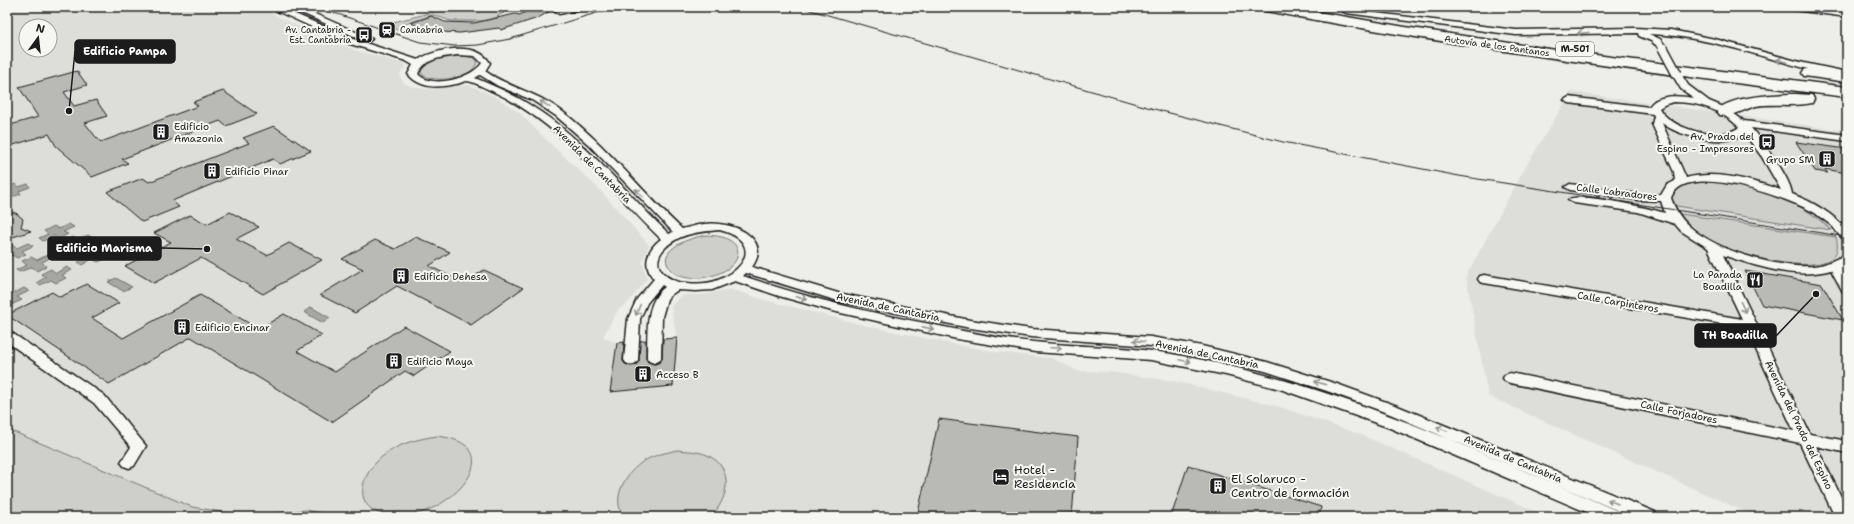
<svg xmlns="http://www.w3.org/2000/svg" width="1854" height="524" font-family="'Shantell Sans',sans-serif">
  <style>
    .built { fill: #ddddda; fill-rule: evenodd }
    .green { fill: #cececb; stroke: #757574 }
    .water { fill: #a6a6a3; stroke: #6f6f6d }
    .building { fill: #b9b9b6; stroke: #1c1c1c }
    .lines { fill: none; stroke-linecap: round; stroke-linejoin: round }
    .street-casing { stroke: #1c1c1c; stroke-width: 3 }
    .highway-casing { stroke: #1c1c1c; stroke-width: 3 }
    .street { fill: #f6f6f2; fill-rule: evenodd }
    .highway { fill: #f6f6f2; fill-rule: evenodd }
    .tram { stroke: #1c1c1c; stroke-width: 1 }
    .street-bridge-casing { stroke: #1c1c1c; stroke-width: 12; stroke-linecap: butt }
    .street-bridge { stroke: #f6f6f2; stroke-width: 9 }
    .oneway { stroke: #949492 }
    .labels { text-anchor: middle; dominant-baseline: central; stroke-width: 4; stroke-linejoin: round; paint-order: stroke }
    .far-poi-label { font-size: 9px; fill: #1c1c1c; stroke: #f6f6f2; text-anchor: end }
    .far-street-label { font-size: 9px; fill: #1c1c1c; stroke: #f6f6f2 }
    .shield { fill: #f6f6f2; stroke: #5d5d5c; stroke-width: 1 }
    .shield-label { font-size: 9px; font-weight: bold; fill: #1c1c1c }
    .poi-label { font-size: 10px; fill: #1c1c1c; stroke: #f6f6f2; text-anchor: start }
    .street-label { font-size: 10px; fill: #1c1c1c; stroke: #f6f6f2 }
    .near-poi-label { font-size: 12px; fill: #1c1c1c; stroke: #f6f6f2; text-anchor: start }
    .leader { fill: none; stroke: #1c1c1c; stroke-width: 1.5 }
    .callout-dot { fill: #1c1c1c; stroke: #f6f6f2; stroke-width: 1.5 }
    .callout { fill: #1c1c1c; stroke: #1c1c1c; stroke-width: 1.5 }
    .callout-label { font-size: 11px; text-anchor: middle; font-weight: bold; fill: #fff }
  </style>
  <rect width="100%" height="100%" fill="#edede9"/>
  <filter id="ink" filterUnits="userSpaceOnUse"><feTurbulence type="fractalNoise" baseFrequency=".025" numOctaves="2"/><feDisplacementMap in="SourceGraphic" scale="8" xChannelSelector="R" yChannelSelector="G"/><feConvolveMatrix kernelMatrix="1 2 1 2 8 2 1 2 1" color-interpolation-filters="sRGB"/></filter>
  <g filter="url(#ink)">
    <path class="built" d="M7,7H258L322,37L355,50L405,64L406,66L402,70L400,75L401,79L404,83L410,86L425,89L469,85L494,96L520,113L540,134L597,187L649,245L642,262L647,279L627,304L618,310L603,337L617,343L615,361L675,357L677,338L671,306L683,295H702L730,289L765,300L872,327L943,342L996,352L1051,358L1078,371L1110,372L1173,381L1277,406L1359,434L1549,517H7ZM26,26H50V50H26Z
      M1571,92L1847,131V517H1757L1488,396L1466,276L1522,173Z"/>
    <path class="green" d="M454,7H496L497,11L504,13L497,16L499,17L481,21H451L433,15L405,24L403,31L381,25Z
      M460,55L474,58L477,61C476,79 431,85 421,73V69C430,57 446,56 460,55Z
      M1707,182C1751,184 1799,198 1831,230L1670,205C1671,184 1690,183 1707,182Z
      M1674,213L1836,237C1851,287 1740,255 1720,246C1702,238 1688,227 1674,213Z
      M708,235C715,236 723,236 729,240C741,246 740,259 730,267C716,278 684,285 670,269C654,248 695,236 708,235Z
      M7,429L192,507L247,516L306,510L326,514L328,517H7Z
      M437,436C519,445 445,524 391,516C351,511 358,476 383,456C399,443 418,439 437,436Z
      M677,450C687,451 698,451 707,455C735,467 729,500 710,517H624C610,498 626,472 644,461C654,455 665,453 677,450Z"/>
    <path class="water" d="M16,184L18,187L28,184L30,187L19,191L21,194L12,197L10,194L7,195L9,190L7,187Z
      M69,224L74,227L63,232L68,234L59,239L54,236L43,241L39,238L48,234L44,231L54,226L59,229Z
      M88,235L93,238L83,243L87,246L78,250L74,247L62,253L59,250L69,245L64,241L73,237L77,240Z
      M28,243L33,246L22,251L26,254L17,258L12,255L7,258V248L12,245L17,248Z
      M107,247L113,250L103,255L108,258L98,262L92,259L82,265L78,262L88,256L83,253L93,249L98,252Z
      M47,255L52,257L42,262L46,266L37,271L32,267L20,272L16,270L27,265L22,261L31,257L37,260Z
      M67,267L72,270L62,275L66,278L56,283L51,280L40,285L36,283L46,277L41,274L51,269L56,273Z
      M116,278L132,287L123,291L108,282Z
      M24,288L29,291L17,297L22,300L11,305L7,303V291L12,294Z
      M311,307L330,318L323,323L304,312Z"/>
    <path class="building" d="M534,7H557L538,18L501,30L499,28L460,33L441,32L425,29L411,23L431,16L445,22L474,23L515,14L520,15Z
      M77,71L87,85L64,92L74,106L96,100L107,116L85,123L95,136L101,142L198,106L193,102L223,91L257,114L226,126L220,121L122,159L128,163L92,177L56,146L49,134L7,147V126L38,117L19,87Z
      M274,126L311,151L280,164L273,159L172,201L179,207L142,222L107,192L143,178L149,182L249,143L243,138Z
      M1796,142L1847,149V173L1824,169L1828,173L1815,171Z
      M7,212L16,213L23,219L21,227L31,231L7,239Z
      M230,212L259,227L236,239L267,255L289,243L322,260L263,294L201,258L154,283L125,266L171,242L154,233L190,215L207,224Z
      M416,237L450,252L429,266L464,283L484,270L523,288L471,325L397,286L355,313L320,295L363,269L342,259L375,240L395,249Z
      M1745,271L1822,284L1843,320L1762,305Z
      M87,284L119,303L92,318L123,338L200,295L259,329L284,314L322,335L297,351L335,372L404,326L450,351L414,376L405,371L332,422L191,337L109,384L7,315L52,292L60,297Z
      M677,338L673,386L610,392L617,343L624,342L623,361L625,364L632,366L637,364L639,361L640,341L646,340V359L648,362L655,364L660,362L662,359L663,339Z
      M939,419L1078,437L1072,517H917Z
      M1188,465L1321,507L1319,517H1171Z"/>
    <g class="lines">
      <defs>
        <path id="street" d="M268,7H279L353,39L418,60C436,48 478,41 490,63L485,71C509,88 538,92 563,112C607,146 641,191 682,229C694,226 707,222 719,224C742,226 770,242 752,267L838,293L970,320L1031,329L1151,337L1202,346L1267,362L1337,384L1400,407L1655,512L1657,517H1633L1390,414L1327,391L1265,371L1202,355L1151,346L1031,337L970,328L838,301L746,273L743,276C804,297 866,312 930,324C964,331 999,339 1034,342C1067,346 1101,346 1134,349C1165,352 1195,358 1225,365C1362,396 1491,457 1620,512L1622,517H1598L1390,428L1280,389L1226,375L1151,360L1035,352L957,339L832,311L779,296L735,281L712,290L696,291L678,290L672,294L667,299L662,317L661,358L659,361L654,363L649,361L647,358C648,335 644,302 665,287L662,285L647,303L640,319L638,360L636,363L631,365L626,363L624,360L628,319L637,299L654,279C642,266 647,249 661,239C609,189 562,124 496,93C489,90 473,81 467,81C464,81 459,84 456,84C439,88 420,89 408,74L413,65L406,61L347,43ZM458,55L475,56L482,63C471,79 431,89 418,74C425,58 443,57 458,55ZM480,75L498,86L532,100L556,116L588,144L673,232L669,234C624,191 584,138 530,105C513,94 494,86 475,78ZM719,230C759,239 750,268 718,280C708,284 697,284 687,283C669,283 647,266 665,248C679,233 700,232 719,230Z
          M288,7H299L372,39L368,42L365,41Z
          M570,7H584L583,9L559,14L555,12Z
          M1783,7H1805L1847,13V17L1787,9Z
          M1343,9L1516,30L1635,28L1671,30L1715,39L1804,63L1847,72V78C1781,66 1717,36 1649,34L1660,39L1667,48L1663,51L1651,41L1639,36L1638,33L1516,35L1346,13L1342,11Z
          M1677,71L1680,72L1688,85L1709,101L1726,108L1744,121L1847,135V141L1751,128C1763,142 1790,177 1792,194C1813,202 1832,213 1847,230V240C1840,239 1837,231 1832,226C1827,222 1820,217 1815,213C1791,199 1684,159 1671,198C1675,209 1680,218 1689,226C1717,251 1778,269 1815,266C1827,265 1836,258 1847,255V264L1841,267L1847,277V293L1843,292L1831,270C1796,280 1756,266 1723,255L1810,434L1847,441V453L1816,446L1847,509V517H1835L1800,443L1510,383L1505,381L1503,378L1505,375L1510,373L1794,431L1746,328L1484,283L1480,282L1478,279L1480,276L1484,275L1742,319L1708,248L1681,231L1675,224L1638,212L1574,203L1568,200C1576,191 1652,209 1665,213L1661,201L1638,200L1570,190L1565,187L1570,184L1638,194L1661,195L1667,185L1675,181L1674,172L1652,124L1654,116L1653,114L1569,103L1564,100L1569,97L1649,107C1657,93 1681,96 1694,98L1681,89L1672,74ZM1674,102C1699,102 1721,110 1739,127C1720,143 1670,129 1659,108L1666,104ZM1662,123C1679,137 1726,148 1744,133L1762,157L1781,190C1751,180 1716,170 1686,178Z
          M7,332L12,333L104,395L146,446L134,466L129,468L124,466L121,462L131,447L94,403L7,342Z"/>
        <path id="highway" d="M1259,7H1289L1411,28L1556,50L1847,87V97C1652,73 1459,47 1266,11L1261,10Z
          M1810,68L1847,72V82L1804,76L1802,73L1804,70Z
          M1795,94L1812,95L1814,99L1812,103C1794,107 1774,103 1756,106C1744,109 1732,118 1720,115L1717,111C1728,96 1778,94 1795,94Z"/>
      </defs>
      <use href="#street" class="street-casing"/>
      <use href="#highway" class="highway-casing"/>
      <use href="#street" class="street"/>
      <use href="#highway" class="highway"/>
      <path class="tram" d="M317,7L420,42L455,46L478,45L510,39L616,7
        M800,7L1154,109L1283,142L1459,176L1847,237"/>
      <defs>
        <path id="street-bridge" d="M1663,48L1677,74"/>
      </defs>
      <use href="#street-bridge" class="street-bridge-casing"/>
      <use href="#street-bridge" class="street-bridge"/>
    </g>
    <defs><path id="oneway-shaft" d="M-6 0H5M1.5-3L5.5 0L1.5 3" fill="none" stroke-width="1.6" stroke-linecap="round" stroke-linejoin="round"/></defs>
    <g class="oneway">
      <use href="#oneway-shaft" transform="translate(1583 33) rotate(175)"/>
      <use href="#oneway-shaft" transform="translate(1782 61) rotate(-164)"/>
      <use href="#oneway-shaft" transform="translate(545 104) rotate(-146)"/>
      <use href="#oneway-shaft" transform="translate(639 193) rotate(-133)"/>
      <use href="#oneway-shaft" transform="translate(801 298) rotate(15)"/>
      <use href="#oneway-shaft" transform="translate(1743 307) rotate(64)"/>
      <use href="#oneway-shaft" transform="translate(638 310) rotate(112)"/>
      <use href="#oneway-shaft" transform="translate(928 328) rotate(11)"/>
      <use href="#oneway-shaft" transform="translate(1139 341) rotate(-173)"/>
      <use href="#oneway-shaft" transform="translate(1056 348) rotate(3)"/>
      <use href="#oneway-shaft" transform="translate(1185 361) rotate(12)"/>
      <use href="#oneway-shaft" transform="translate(1320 383) rotate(-162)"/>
      <use href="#oneway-shaft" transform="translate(1442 429) rotate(-158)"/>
      <use href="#oneway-shaft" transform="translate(1613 502) rotate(-157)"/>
    </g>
  </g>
  <defs>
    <symbol id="station-square" viewBox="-11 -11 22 22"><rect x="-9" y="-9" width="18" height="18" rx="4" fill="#1c1c1c" stroke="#f6f6f2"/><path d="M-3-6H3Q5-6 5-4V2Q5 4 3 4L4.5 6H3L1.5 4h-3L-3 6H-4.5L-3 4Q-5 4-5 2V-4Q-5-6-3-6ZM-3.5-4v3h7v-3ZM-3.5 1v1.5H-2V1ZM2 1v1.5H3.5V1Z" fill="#fff"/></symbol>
    <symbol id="bus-square" viewBox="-11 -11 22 22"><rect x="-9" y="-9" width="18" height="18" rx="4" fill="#1c1c1c" stroke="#f6f6f2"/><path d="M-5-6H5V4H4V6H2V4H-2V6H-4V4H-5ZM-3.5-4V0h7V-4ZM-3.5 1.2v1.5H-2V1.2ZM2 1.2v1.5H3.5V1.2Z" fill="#fff"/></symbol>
    <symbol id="building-square" viewBox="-11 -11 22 22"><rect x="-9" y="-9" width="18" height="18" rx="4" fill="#1c1c1c" stroke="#f6f6f2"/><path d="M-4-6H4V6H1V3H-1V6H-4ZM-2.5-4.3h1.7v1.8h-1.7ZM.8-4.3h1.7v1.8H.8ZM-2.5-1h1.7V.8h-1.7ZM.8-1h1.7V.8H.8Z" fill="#fff"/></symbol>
    <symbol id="restaurant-square" viewBox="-11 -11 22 22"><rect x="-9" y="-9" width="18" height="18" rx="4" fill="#1c1c1c" stroke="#f6f6f2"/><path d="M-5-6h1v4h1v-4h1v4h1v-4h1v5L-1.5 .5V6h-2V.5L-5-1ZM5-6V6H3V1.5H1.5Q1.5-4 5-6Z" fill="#fff"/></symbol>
    <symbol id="hotel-square" viewBox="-11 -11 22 22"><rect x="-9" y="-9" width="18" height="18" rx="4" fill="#1c1c1c" stroke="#f6f6f2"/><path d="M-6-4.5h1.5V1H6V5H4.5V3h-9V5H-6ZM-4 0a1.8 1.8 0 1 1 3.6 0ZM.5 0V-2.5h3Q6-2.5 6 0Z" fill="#fff"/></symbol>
  </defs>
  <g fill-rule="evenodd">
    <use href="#station-square" x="377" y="20" width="20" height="20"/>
    <use href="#bus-square" x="354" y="25" width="20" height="20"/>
    <use href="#building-square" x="151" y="122" width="20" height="20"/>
    <use href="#bus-square" x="1757" y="132" width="20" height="20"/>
    <use href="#building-square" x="1817" y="149" width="20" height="20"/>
    <use href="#building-square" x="202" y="161" width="20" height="20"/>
    <use href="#building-square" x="391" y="266" width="20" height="20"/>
    <use href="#restaurant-square" x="1745" y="270" width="20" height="20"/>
    <use href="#building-square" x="172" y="317" width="20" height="20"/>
    <use href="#building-square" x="384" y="351" width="20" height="20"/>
    <use href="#building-square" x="633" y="364" width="20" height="20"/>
    <use href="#hotel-square" x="991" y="467" width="20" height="20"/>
    <use href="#building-square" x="1208" y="476" width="20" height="20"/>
  </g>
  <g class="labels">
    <g class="far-poi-label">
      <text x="351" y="30">Av. Cantabria -<tspan x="351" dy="10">Est. Cantabria</tspan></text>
      <text x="400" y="30" text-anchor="start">Cantabria</text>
    </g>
    <g class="far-street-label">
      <text transform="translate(1497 46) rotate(8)">Autovía de los Pantanos</text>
    </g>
    <rect class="shield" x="1556" y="42" width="38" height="14" rx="3"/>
    <g class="shield-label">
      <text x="1575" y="49">M-501</text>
    </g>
    <g class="poi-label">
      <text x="174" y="126">Edificio<tspan x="174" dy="12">Amazonia</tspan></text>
      <text x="1754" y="136" text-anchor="end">Av. Prado del<tspan x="1754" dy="12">Espino - Impresores</tspan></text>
      <text x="1814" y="159" text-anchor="end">Grupo SM</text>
      <text x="225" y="171">Edificio Pinar</text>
      <text x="1742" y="274" text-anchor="end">La Parada<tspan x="1742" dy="12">Boadilla</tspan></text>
      <text x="414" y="276">Edificio Dehesa</text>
      <text x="195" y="327">Edificio Encinar</text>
      <text x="407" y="361">Edificio Maya</text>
      <text x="656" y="374">Acceso B</text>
    </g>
    <g class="street-label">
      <text transform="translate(592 164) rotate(45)">Avenida de Cantabria</text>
      <text transform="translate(1617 192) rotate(7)">Calle Labradores</text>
      <text transform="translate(1618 302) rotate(10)">Calle Carpinteros</text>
      <text transform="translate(888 307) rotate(12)">Avenida de Cantabria</text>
      <text transform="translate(1207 354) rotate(12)">Avenida de Cantabria</text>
      <text transform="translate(1679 412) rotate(12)">Calle Forjadores</text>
      <text transform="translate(1799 425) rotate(64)">Avenida del Prado del Espino</text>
      <text transform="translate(1513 459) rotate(23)">Avenida de Cantabria</text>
    </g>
    <g class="near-poi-label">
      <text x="1014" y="470">Hotel -<tspan x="1014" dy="14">Residencia</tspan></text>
      <text x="1231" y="479">El Solaruco -<tspan x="1231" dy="14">Centro de formación</tspan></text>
    </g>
  </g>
  <path class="leader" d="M69 111L75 51M207 249L161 248M1816 294L1776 336"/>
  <g class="callout-dot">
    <circle cx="69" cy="111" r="4"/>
    <circle cx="207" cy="249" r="4"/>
    <circle cx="1816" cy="294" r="4"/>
  </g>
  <g class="callout">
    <rect x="75" y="40" width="100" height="23" rx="4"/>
    <rect x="48" y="237" width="113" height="23" rx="4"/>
    <rect x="1695" y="324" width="81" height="23" rx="4"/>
  </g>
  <g class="callout-label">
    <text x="125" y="55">Edificio Pampa</text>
    <text x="104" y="252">Edificio Marisma</text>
    <text x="1735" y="339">TH Boadilla</text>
  </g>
  <rect width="1854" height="524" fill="none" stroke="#f6f6f2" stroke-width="24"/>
  <rect x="12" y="12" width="1830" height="500" fill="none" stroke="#1c1c1c" stroke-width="1.5" filter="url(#ink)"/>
  <g transform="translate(38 38) rotate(15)"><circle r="19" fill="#f6f6f2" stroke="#9f9f9c"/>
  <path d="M0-3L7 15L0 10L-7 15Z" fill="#1c1c1c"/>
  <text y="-6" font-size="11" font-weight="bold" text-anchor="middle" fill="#1c1c1c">N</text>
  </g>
</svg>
